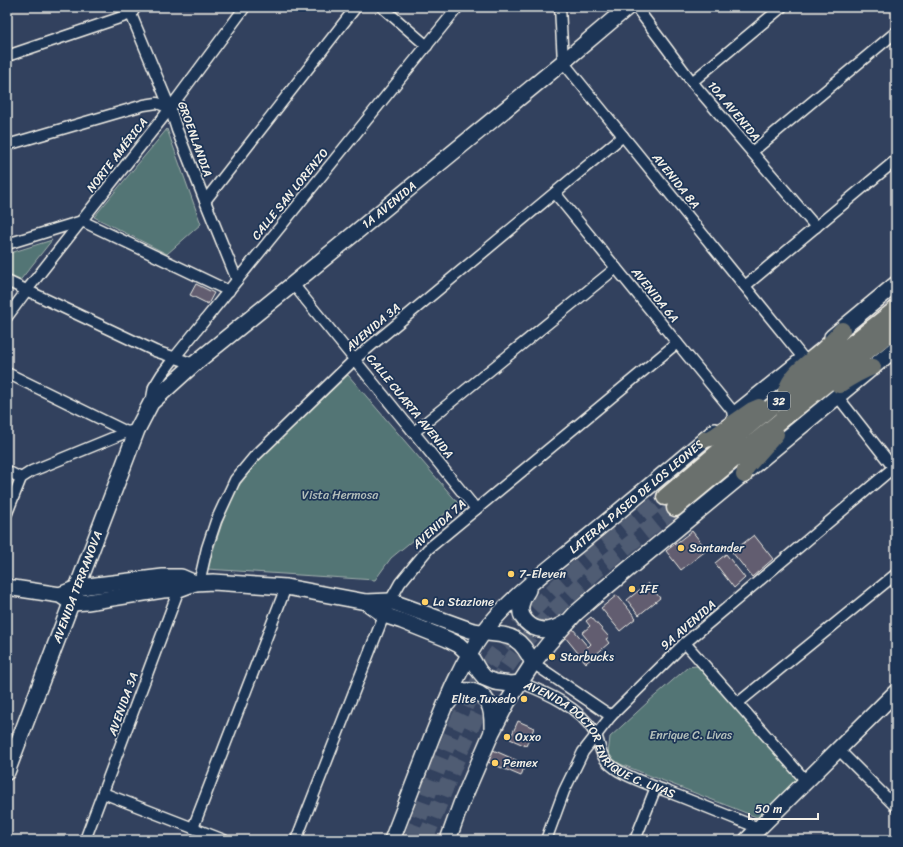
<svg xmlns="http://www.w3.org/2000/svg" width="903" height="847" font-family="Sriracha,sans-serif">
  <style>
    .green { fill: #537474; stroke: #a4b2ae }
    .building { fill: #625d6f; stroke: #f4f1e8 }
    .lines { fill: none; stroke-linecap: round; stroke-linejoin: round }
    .primary-tunnel { stroke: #4f5b73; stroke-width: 16; stroke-dasharray: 16 8; stroke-linecap: butt }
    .street-casing { stroke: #f4f1e8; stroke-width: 13 }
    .secondary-casing { stroke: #f4f1e8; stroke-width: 18 }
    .primary-casing { stroke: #f4f1e8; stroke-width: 19 }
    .street { stroke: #1d3557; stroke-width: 10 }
    .secondary { stroke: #1d3557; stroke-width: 15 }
    .primary { stroke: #6a706d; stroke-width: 16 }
    .poi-dot { fill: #ffd166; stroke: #1d3557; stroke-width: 1.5 }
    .labels { text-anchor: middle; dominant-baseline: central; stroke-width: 3.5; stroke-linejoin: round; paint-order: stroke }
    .shield { fill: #1d3557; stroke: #b4b9bc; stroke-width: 1 }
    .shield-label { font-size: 11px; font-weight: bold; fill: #f4f1e8 }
    .street-label { font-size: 12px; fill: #f4f1e8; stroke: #1d3557 }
    .park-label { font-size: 12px; fill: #b4bfba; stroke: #1d3557 }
    .poi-label { font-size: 12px; fill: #f4f1e8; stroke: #1d3557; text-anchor: start }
  </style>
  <rect width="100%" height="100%" fill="#32415e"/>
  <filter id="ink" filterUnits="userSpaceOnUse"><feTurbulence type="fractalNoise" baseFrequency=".025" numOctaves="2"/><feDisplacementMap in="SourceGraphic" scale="8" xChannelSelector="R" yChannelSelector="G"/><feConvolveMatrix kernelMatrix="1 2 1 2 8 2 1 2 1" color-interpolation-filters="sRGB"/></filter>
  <g filter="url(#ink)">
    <path class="green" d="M167,129L201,224L167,254L94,217Z
      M52,240L18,283L7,276V254Z
      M348,375L458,503L391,558L375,580L207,569L231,496L261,457Z
      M696,666L705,669L797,777L796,782L762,816L759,818L615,762L608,754L610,737L648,702L688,667Z"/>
    <path class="building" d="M196,284L214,293L208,304L190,295Z
      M692,531L707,550L681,570L666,551Z
      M754,535L773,559L752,577L732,552Z
      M726,554L745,578L734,588L715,563Z
      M648,583L660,598L639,615L627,600Z
      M617,595L636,618L620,631L601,608Z
      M591,617L609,637L606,639L609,643L586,663L565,637L573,629L588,647L591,644L582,633L590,626L586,621Z
      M518,721L534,728L526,746L510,739Z
      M493,750L525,764L521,776L488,762Z"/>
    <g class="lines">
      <path class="primary-tunnel" d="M411,840C434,779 455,716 491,661C511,631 536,606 562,582C595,552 630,525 665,497
        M425,840L456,761L480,708L503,672L526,640L550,614L597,570L675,508"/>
      <defs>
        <g id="street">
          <path d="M128,7L170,108L177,130L205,201L237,280"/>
          <path d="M382,7L427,46"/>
          <path d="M560,7L563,62L804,359"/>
          <path d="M636,7L692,82L816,227"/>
          <path d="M7,56L131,14L136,7"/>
          <path d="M692,82L782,7"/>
          <path d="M7,145L144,105L157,103L170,108"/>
          <path d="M752,152L896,32"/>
          <path d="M555,193L735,414"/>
          <path d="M205,201L356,7"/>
          <path d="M7,244L82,221L229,291"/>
          <path d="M7,281L155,351L194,364"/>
          <path d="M293,284L476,509"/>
          <path d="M745,286L896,160"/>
          <path d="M7,317L27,290L165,115L245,7"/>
          <path d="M7,373L127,432"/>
          <path d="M838,397L896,471"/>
          <path d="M151,403L154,387L162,374L175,357L458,7"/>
          <path d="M414,432L616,268"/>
          <path d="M7,471L21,478"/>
          <path d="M7,513L21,478L32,471L127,432L137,430"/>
          <path d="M199,583L207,548L216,521L235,480L254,457L355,359L623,136"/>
          <path d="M685,643L806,781"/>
          <path d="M533,663L611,716"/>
          <path id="s1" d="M521,683C548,693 579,707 595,733C598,739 599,745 601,751C603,758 610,765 616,769C629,778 651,785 666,791C697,803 728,816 759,828"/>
          <path d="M738,703L896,574"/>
          <path d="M838,749L896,807"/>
          <path d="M103,793L224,840"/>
          <path d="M193,828L286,587"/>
          <path d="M85,840L179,589L180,585"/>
          <path d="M296,840L384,615L390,601L400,583L428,549L677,343"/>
          <path d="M546,840L564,791L583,752L611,716L685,643L893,468"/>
          <path d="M635,840L656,787"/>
        </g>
        <g id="secondary">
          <path d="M832,337L896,284"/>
          <path d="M735,414L802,360"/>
          <path d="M7,587L60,595L72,603L87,602L163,590L179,589L195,583"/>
          <path d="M528,590C520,602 516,615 530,625C535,629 541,630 548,630C554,629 560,626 565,623"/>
          <path d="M60,595L77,588L88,586L163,577H181L195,583L213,582L286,587L366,602L390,601L470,630C502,638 516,627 533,663"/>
          <path d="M366,602L384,615L402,621L447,639L459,645L469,654L479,671L485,678L495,682L511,684L521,683"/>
          <path d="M448,703C450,700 452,696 456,694C467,687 482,692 488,703C493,711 492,721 492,731"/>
          <path id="s2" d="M7,772L137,430L151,403L194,364L293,284L563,62L628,7"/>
          <path id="s3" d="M392,840C405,806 418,772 431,739C446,702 460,665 483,633C508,599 550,568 583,541C627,505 671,468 715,431"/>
          <path d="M448,840L461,804L492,732L507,703L533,663L549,643L576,613L592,599L896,348"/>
          <path d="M747,840L896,692"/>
        </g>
        <path id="primary" d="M839,385C850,378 861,371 873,367
          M786,391C791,373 809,362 823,350C830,344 836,337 842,330
          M706,439L711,438L716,435L752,410L759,407
          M744,475L745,471L747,467L776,434
          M665,497L770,408L896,309
          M675,508L786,416L896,328"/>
      </defs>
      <use href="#street" class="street-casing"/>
      <use href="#secondary" class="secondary-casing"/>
      <use href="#primary" class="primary-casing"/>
      <use href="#street" class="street"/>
      <use href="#secondary" class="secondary"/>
      <use href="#primary" class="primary"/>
    </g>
  </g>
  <g class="poi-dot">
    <circle cx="681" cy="548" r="4"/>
    <circle cx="511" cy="574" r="4"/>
    <circle cx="632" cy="589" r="4"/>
    <circle cx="425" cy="602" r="4"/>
    <circle cx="552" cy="657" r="4"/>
    <circle cx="524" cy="699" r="4"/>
    <circle cx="507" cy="737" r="4"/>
    <circle cx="495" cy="763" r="4"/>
  </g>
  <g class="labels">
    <rect class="shield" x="768" y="392" width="22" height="18" rx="3"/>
    <g class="shield-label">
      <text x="779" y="401">32</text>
    </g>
    <g class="street-label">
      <text transform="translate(734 111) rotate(50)">10A AVENIDA</text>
      <text transform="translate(195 139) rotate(70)">GROENLANDIA</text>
      <text transform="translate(117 155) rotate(-52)">NORTE AMÉRICA</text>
      <text transform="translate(676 181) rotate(51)">AVENIDA 8A</text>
      <text transform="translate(290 194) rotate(-51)">CALLE SAN LORENZO</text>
      <text stroke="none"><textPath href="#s2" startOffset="706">1A AVENIDA</textPath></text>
      <text transform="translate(655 295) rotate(51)">AVENIDA 6A</text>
      <text transform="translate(373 327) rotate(-40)">AVENIDA 3A</text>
      <text transform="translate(410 406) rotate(51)">CALLE CUARTA AVENIDA</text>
      <text stroke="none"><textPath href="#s3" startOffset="432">LATERAL PASEO DE LOS LEONES</textPath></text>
      <text transform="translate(439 524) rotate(-42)">AVENIDA 7A</text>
      <text stroke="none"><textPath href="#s2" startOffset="198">AVENIDA TERRANOVA</textPath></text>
      <text transform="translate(688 625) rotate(-41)">9A AVENIDA</text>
      <text transform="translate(123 704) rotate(-70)">AVENIDA 3A</text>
      <text stroke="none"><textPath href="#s1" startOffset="101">AVENIDA DOCTOR ENRIQUE C. LIVAS</textPath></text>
    </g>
    <g class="park-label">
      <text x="340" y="495">Vista Hermosa</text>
      <text x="691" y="735">Enrique C. Livas</text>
    </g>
    <g class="poi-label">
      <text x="689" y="548">Santander</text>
      <text x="519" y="574">7-Eleven</text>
      <text x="640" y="589">IFE</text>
      <text x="433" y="602">La Stazione</text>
      <text x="560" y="657">Starbucks</text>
      <text x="516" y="699" text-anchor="end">Elite Tuxedo</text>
      <text x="515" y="737">Oxxo</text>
      <text x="503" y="763">Pemex</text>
    </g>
  </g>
  <rect width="903" height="847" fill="none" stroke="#1d3557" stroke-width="24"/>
  <rect x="12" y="12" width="879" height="823" fill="none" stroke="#f4f1e8" stroke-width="1.5" filter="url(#ink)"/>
  <path d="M749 813v6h69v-6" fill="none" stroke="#f4f1e8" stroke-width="2"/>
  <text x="755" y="813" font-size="12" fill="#f4f1e8" stroke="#1d3557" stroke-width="3" paint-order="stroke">50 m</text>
</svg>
